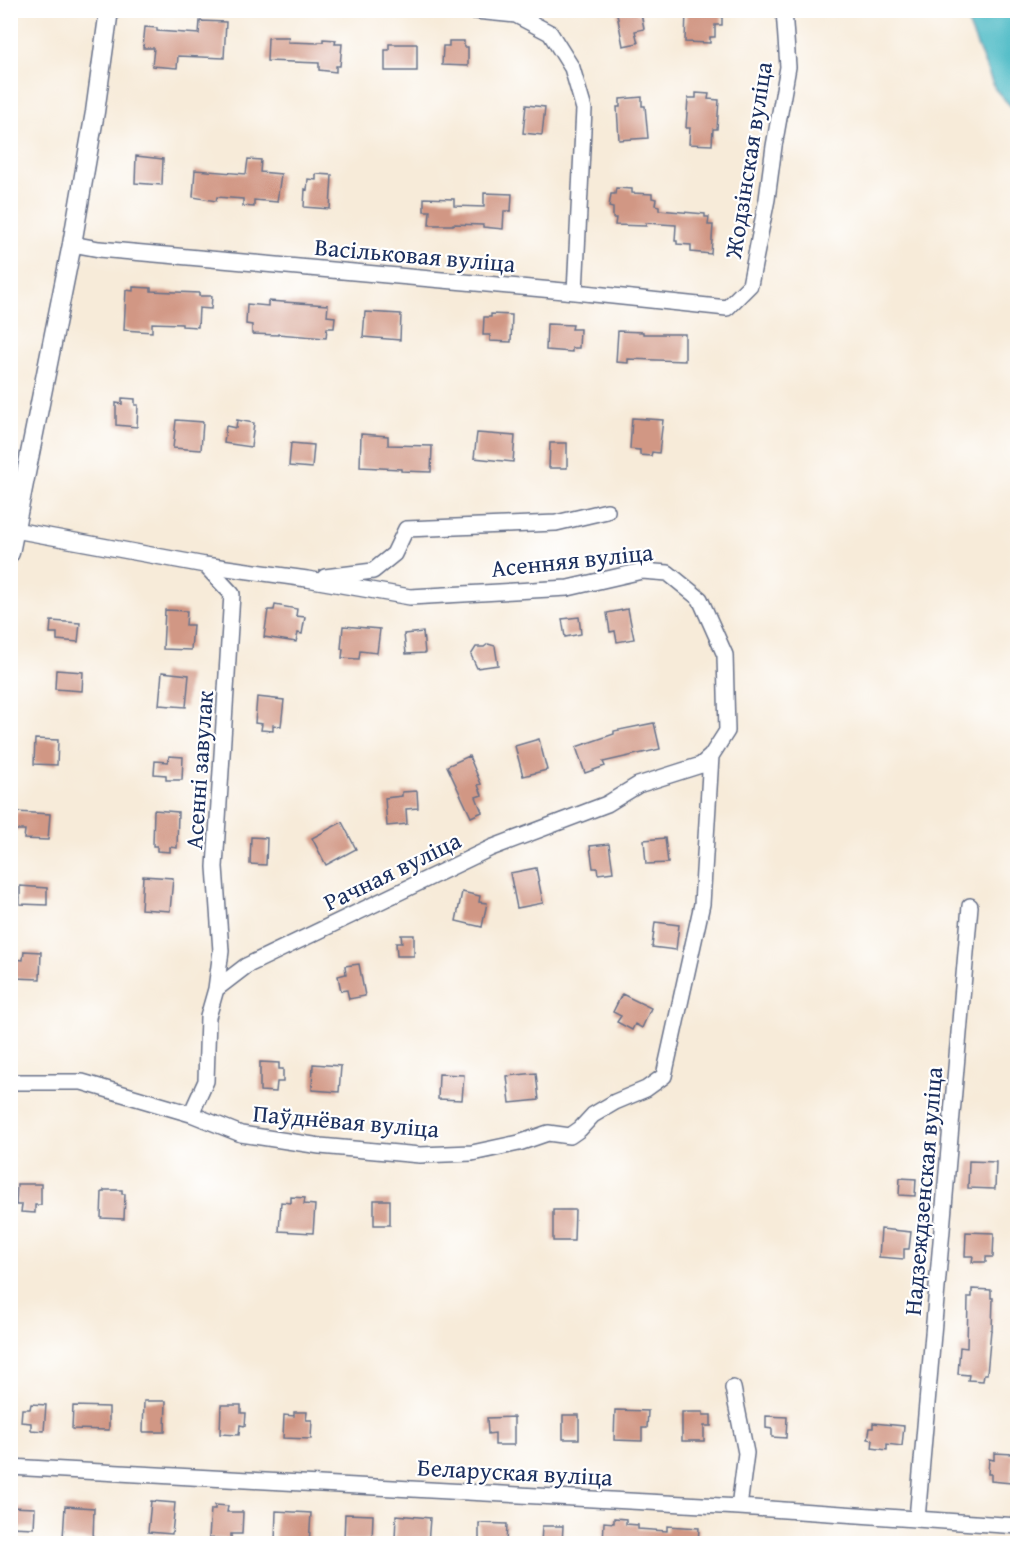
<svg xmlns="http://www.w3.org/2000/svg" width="1028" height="1554" font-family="'Gentium Book Plus',serif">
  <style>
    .water { fill: #4cbac5; stroke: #347492; stroke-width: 1.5 }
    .building { fill: #d19784 }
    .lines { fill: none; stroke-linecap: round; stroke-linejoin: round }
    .minor-casing { stroke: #687189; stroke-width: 18 }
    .tertiary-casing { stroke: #687189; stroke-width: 21 }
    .minor { stroke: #fff; stroke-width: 15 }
    .tertiary { stroke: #fff; stroke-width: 18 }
    .labels { text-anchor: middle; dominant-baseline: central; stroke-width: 4.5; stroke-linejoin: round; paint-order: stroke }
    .street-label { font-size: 24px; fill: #1b2f5e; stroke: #fff }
  </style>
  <rect width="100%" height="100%" fill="#fff"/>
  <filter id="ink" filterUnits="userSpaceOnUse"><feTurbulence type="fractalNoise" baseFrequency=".0167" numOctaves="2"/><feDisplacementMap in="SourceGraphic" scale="12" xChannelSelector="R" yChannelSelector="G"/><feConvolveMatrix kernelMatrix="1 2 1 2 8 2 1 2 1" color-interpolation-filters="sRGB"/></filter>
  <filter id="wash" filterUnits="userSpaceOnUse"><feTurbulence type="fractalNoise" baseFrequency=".008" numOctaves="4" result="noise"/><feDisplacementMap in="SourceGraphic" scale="24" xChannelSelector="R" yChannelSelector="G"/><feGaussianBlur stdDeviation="1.35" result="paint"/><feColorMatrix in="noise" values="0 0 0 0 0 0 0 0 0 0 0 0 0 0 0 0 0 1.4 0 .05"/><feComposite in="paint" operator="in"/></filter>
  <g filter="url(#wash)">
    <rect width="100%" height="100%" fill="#f7ebd9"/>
    <path class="water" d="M963,11H1017V113L995,89Z"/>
    <g id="blocks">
      <path class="building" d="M636,10L637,14L641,13L644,29L635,31L638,43L623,46L617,14Z
        M686,10H719V13H722V25H715V37H710V43L685,42Z
        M200,21L226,22L224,58L178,56L177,68L152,66L154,48H143L145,27L157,28V31L199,34Z
        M273,37H289L288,42L318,43V42H323V39L336,40L335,44H342L340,66H336V72L319,70V63L267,61L268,38Z
        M449,41H464V47H468V66L442,65L443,46H449Z
        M389,44H417V71H385V50H389Z
        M696,93L709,94L708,99L719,100L717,129H713L712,145L689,144L690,128H686L688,98H696Z
        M642,97V106H645L648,138L619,140L617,107H620V99Z
        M526,105L545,107L542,135L523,133Z
        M136,156L163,159L162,185L135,183Z
        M248,159L261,160L260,172L281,174L277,202L254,200V207L243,206V199L217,197L216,201L193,197L195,170L246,174Z
        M316,174L332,175L330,209L304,207L305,189L307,190L308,179L316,180Z
        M616,188L632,189V193L652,194V198L656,199L655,205L659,206V210L705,214V217H709L708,225H713L711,254L691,252V245L677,244V241H675L676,225L646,223V226L615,225L616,218H613V208L609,207L611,194H615Z
        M484,193L512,194L511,211H504L503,229L483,227V225L453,224V225H429L430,211H424V198L454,199V206L484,207Z
        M133,287L151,288V291L199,293V296H212L211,309L199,308L198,327L182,326V324L152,323V332L124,330L126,290L133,291Z
        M268,301L328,305L327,316L335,317L334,328H327L326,338L278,334V335L252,334V325L246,324L247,304L268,306Z
        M365,312L401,314L400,340L363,337Z
        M491,314L512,315L511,342L490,341V335H483L484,317H491Z
        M547,324L573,325L572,329H580L579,348H572V352L546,350Z
        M618,331L643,332V334H685V361L628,359V363L616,362Z
        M122,398L135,399V405H138L137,427L116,425V403L122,404Z
        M632,418L663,420L659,453L652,452L651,456L640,455V450L630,449Z
        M176,420L203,422L201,450L173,448Z
        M237,420L254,423L251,447L224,443L226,426L236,428Z
        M477,433L515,436L513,462L474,458Z
        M361,434L388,436V445L432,446L431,472L401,471V469L360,467Z
        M291,443L314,445L312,468L289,466Z
        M550,443H567V468H549Z
        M275,605L297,609L296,616L305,617L302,634L298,633L296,642L264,637L268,610H274Z
        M628,609L634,639L617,642L615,631L610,632L607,613Z
        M165,610L187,611L186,625H193L191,650L163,649Z
        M579,617L581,634L565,637L562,619Z
        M51,621L80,623L78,642L57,640V633H50Z
        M343,626L380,629L377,653L360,651L359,659L342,658L343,649H341Z
        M423,632L425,653L406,654L404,634Z
        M488,644L495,646L498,665L477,668L471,655L476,647H484Z
        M56,670L83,672L82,691L55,689Z
        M162,672L189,675L186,707L159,705Z
        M257,697L284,700L281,726L273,725V731L261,730L262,724L255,723Z
        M654,723L660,749L603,762L605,766L585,773L576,747L614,734V731Z
        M35,739L58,740L57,765L34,764Z
        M539,739L547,770L523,776L515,746Z
        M169,756L183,757L182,780H166V775L154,774L155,761L168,762Z
        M469,756L481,784L478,785L482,795L476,797L482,812L471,817L447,766Z
        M417,791L418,808L406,809L407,824L387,826L385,798L402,796V792Z
        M154,810L178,812L177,848L170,847V852L157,851V846H153Z
        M16,812L50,814L48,840L24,839L25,830H15Z
        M342,822L356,849L326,865L312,838Z
        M251,837L267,838L266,865L250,864Z
        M665,838L668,863L646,864L644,840Z
        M609,844L613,872L598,874L597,868H593L590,846Z
        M536,868L543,903L517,908L510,873Z
        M143,876L173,878L170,911L141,909Z
        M20,886L47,888V905L20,904Z
        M462,892L480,896L479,902L487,903L482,927L456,921Z
        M655,922L679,925L676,950L652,947Z
        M401,935H414V956H397L396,943H402Z
        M24,951L41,952L40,979L14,978L15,959L23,960Z
        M359,964L365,996L349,999L347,990L341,991L338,976L346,974L345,966Z
        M622,994L651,1008L642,1028L635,1024L632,1030L617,1022L621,1016L613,1012Z
        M260,1062L279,1063V1069H283V1082H277L276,1092L260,1091Z
        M313,1064L341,1066L339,1092L312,1090Z
        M536,1073L539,1100L510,1103L507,1076Z
        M439,1074L464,1075L462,1100L438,1099Z
        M969,1161L996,1162L995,1189L968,1188Z
        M900,1178L916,1179L915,1196L899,1195Z
        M17,1184H41V1205H35V1213L21,1212L22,1205H16Z
        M104,1190H122V1194H125L124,1219L101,1218L102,1192H104Z
        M291,1197L305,1198L304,1204L315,1205L313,1233L279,1231L281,1202L291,1203Z
        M374,1200H390V1225H374Z
        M553,1210H575L574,1241H553Z
        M881,1229L911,1232L909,1249H904V1259L879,1257Z
        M966,1232L994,1233L993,1257H986V1262H972L973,1256H965Z
        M972,1289L991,1290V1298H993L992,1330H991L987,1374H984L983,1381L968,1380L969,1375L958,1374L960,1347L967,1348L968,1297H972Z
        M144,1401H166L165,1432H143Z
        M31,1404L46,1405L44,1431L31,1430V1423L21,1422L22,1409H30Z
        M221,1405H241V1413H246L245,1426L240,1425L239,1435L220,1434Z
        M73,1406L109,1407V1430L72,1429Z
        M615,1410L648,1411L647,1428H642V1441L614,1440Z
        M294,1412H307L306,1420H312L311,1439L283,1438L284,1415L294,1416Z
        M682,1412H703V1415H711V1426H704V1441H682Z
        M563,1415H579V1439H563Z
        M766,1416L787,1417L786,1438L772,1437V1429L766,1428Z
        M514,1417V1445H495V1433L488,1434L487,1418Z
        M873,1423L904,1426L902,1446L887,1444V1450L872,1448L873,1440L868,1439L870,1428H873Z
        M994,1453L1013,1454L1011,1483L991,1481V1474H988L989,1459L994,1460Z
        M151,1501L175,1503L172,1534L148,1532Z
        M215,1505L228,1506L227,1512H243L242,1534H231V1539L209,1538L211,1509H215Z
        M65,1506L94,1508L93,1540L63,1538Z
        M10,1507L35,1508L34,1528L10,1527Z
        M276,1511L311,1513L309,1544L275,1542Z
        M345,1514L373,1515L372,1541L344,1540Z
        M396,1515L430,1518L428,1544H416V1541L395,1540Z
        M614,1518L626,1519V1524L638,1525V1529L667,1531V1526L699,1528L698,1544H603L604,1522L614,1523Z
        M479,1523L507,1524L506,1544H479Z
        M542,1526H563L562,1544H541Z"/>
    </g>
  </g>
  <g filter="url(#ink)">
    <use href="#blocks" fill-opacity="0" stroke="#687189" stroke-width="1.5"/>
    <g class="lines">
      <defs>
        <path id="minor" d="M466,10L516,15L550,33L572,68L584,109L575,292
          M72,244L99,249L575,292L727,308L750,285L767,199L774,146L788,67L784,10
          M15,530L205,565L307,579L410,597L568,588L642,571L668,573L700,599L725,655L727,731L711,756L701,765L638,785L607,804L491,848L246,966L216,989L208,1017L206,1081L191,1114
          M205,565L232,594L215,867L221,951L216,989
          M325,577L373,571L394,554L406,529L556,523L607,511
          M10,1082H82L191,1114L241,1134L320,1146L420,1155L472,1153L519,1143L548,1133L570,1136L580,1129L593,1115L615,1102L646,1089L664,1076L702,904L711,756
          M733,1388L746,1453L739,1507
          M10,1467L739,1507L1018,1526
          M917,1519L970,906"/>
        <path id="tertiary" d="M10,553L72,244L95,112L109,10"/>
      </defs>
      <use href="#minor" class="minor-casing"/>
      <use href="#tertiary" class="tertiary-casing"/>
      <use href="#minor" class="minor"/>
      <use href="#tertiary" class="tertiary"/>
    </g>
  </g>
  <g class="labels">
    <g class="street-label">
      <text transform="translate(748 160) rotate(-81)">Жодзінская вуліца</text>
      <text transform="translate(415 255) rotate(5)">Васільковая вуліца</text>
      <text transform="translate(572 560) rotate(-6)">Асенняя вуліца</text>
      <text transform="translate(199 770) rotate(-86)">Асенні завулак</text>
      <text transform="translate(392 871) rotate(-26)">Рачная вуліца</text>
      <text transform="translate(346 1121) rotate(5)">Паўднёвая вуліца</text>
      <text transform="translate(923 1191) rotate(-85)">Надзеждзенская вуліца</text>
      <text transform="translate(515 1472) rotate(3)">Беларуская вуліца</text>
    </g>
  </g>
  <rect width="1028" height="1554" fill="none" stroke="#fff" stroke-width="36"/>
</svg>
